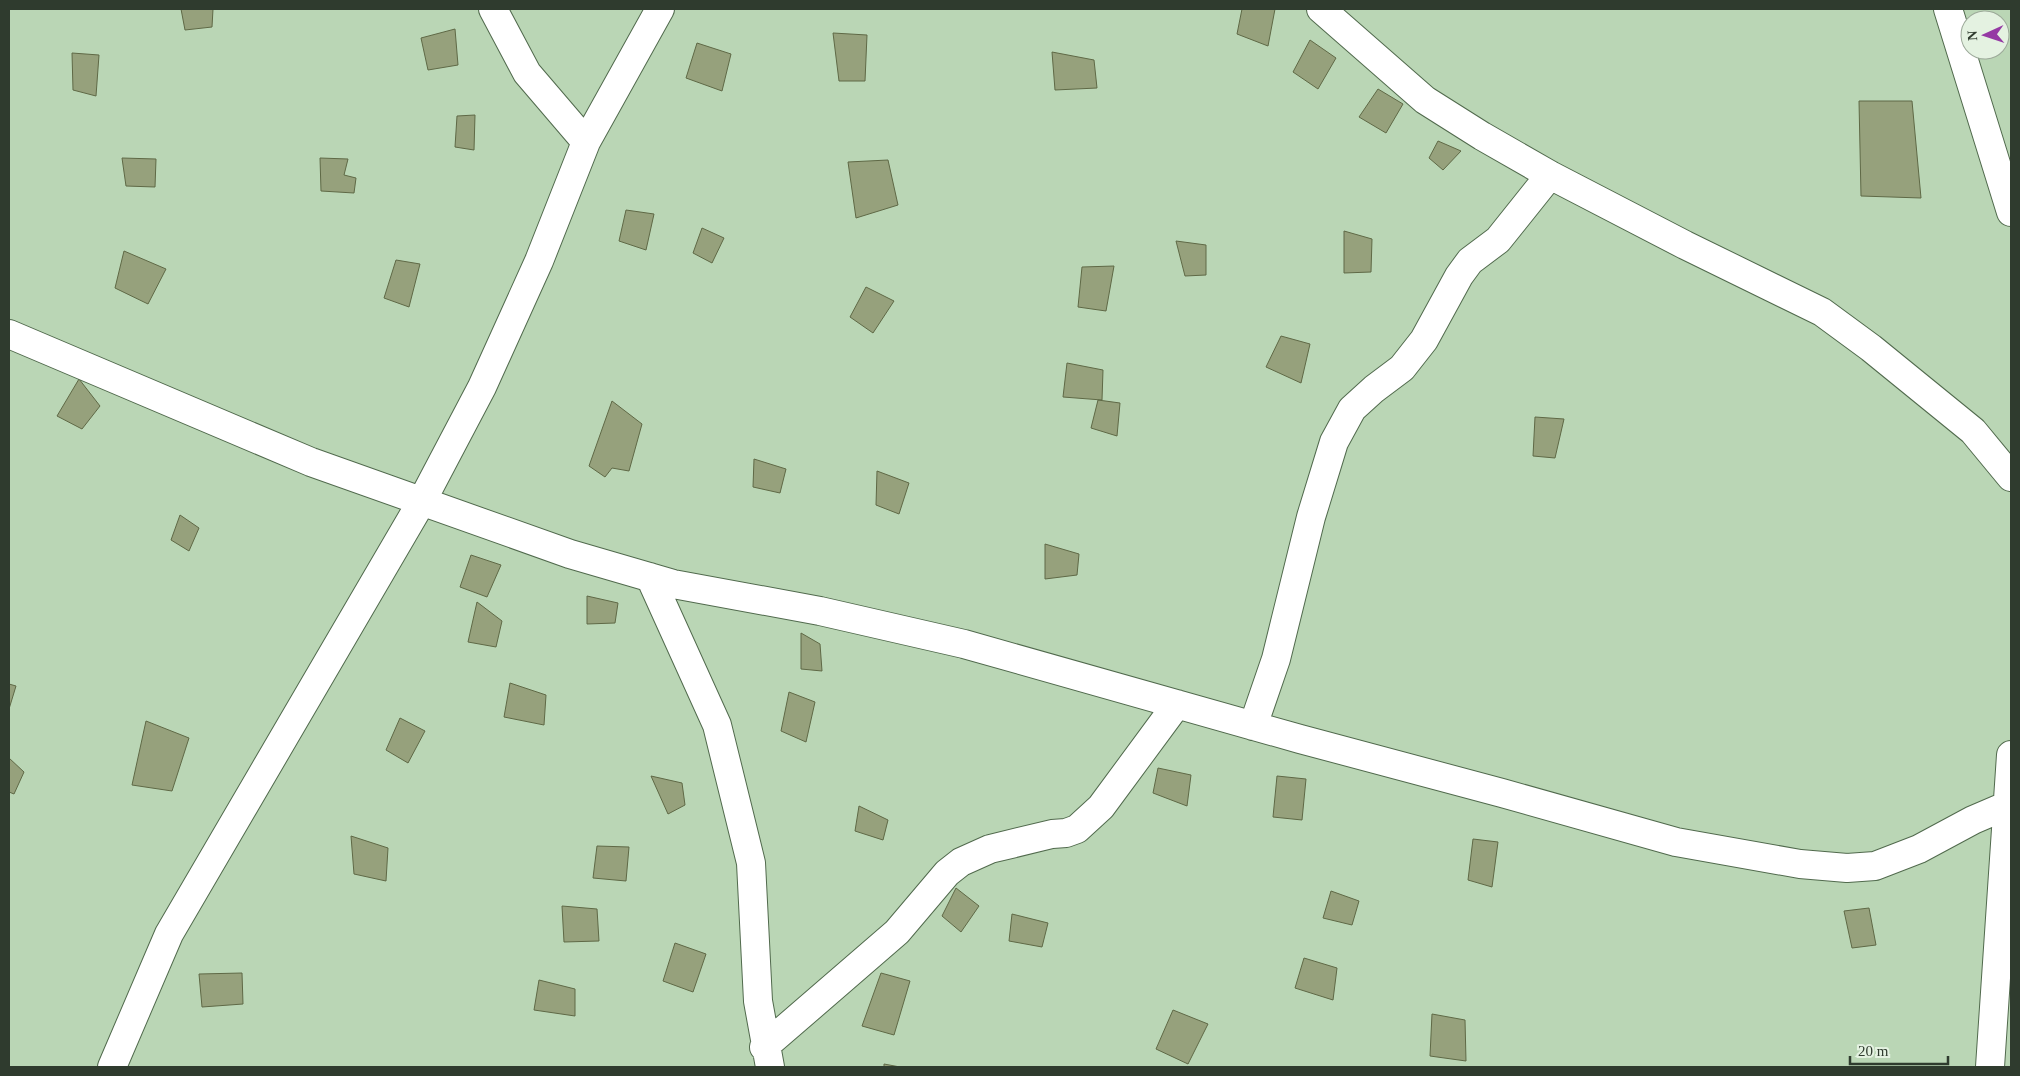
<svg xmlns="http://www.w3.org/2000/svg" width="2020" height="1076" font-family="Georgia,serif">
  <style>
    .building { fill: #96a17c; stroke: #5f6946 }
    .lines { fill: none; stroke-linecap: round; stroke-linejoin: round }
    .minor-casing { stroke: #516a4d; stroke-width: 30 }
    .minor { stroke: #fff; stroke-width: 28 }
  </style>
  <rect width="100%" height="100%" fill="#bad6b5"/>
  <path class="building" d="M181,9H213L212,27L185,30Z
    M1242,9H1275L1268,46L1237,34Z
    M455,29L458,65L428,70L421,38Z
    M833,33L867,35L865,81H839Z
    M1310,40L1336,58L1318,89L1293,72Z
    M697,43L731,54L722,91L686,78Z
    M1052,52L1094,60L1097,88L1055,90Z
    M72,53L99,55L96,96L73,90Z
    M1378,89L1403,104L1386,133L1359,117Z
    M1859,101H1912L1921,198L1861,196Z
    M475,115L474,150L455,147L457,116Z
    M1438,141L1461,151L1443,170L1429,158Z
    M122,158L156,159L155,187L126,186Z
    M320,158L348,159L344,175L356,178L354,193L321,191Z
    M888,160L898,205L856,218L848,162Z
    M626,210L654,214L646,250L619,241Z
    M702,228L724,238L712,263L693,253Z
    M1344,231L1372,239L1371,272L1344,273Z
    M1176,241L1206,245V275L1185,276Z
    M124,251L166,269L148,304L115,288Z
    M396,260L420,264L409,307L384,298Z
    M1114,266L1106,311L1078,307L1082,267Z
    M866,287L894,301L873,333L850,317Z
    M1281,336L1310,344L1301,383L1266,367Z
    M1067,363L1103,370L1102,400L1063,397Z
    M79,379L100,406L82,429L57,416Z
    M1098,400L1120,403L1117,436L1091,428Z
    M612,401L642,424L629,471L612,468L605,477L589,466Z
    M1535,417L1564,419L1555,458L1533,456Z
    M754,459L786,469L780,493L753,487Z
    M877,471L909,483L899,514L876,505Z
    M180,515L199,528L189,551L171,540Z
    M1045,544L1079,554L1077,575L1045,579Z
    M471,555L501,565L487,597L460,587Z
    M587,596L618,603L615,623L587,624Z
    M477,602L502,621L496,647L468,642Z
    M801,633L820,644L822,671L801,669Z
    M510,683L546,695L544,725L504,717Z
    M9,684L16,686L9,709Z
    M789,692L815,702L806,742L781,731Z
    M400,718L425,731L408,763L386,750Z
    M146,721L189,738L172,791L132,785Z
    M9,758L24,772L14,794L9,792Z
    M1158,768L1191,775L1187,806L1153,793Z
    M651,776L682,783L685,805L668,814Z
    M1277,776L1306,779L1302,820L1273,817Z
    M859,806L888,820L883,840L855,831Z
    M351,836L388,848L386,881L354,874Z
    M1473,839L1498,842L1492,887L1468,880Z
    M597,846L629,847L626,881L593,878Z
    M956,888L979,906L961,932L942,916Z
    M1331,891L1359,901L1352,925L1323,918Z
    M562,906L597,909L599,941L564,942Z
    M1869,908L1876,945L1852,948L1844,911Z
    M1012,914L1048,923L1042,947L1009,941Z
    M675,943L706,954L693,992L663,981Z
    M1304,958L1337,968L1333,1000L1295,988Z
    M242,973L243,1004L202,1007L199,974Z
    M881,973L910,981L894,1035L862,1026Z
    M539,980L575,989V1016L534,1010Z
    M1173,1010L1208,1024L1188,1064L1156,1049Z
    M1432,1014L1465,1020L1466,1061L1430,1056Z
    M884,1064L900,1067H884Z"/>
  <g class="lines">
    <defs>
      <path id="minor" d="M493,9L527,73L586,142
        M1321,9L1425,100L1482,136L1550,175L1685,245L1822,312L1871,348L1973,431L2011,477
        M1948,9L2011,212
        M9,334L311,462L570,554L673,584L820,611L964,644L1300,739L1502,793L1676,842L1800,864L1847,868L1875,866L1919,849L1973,820L2008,805
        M650,577L717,725L751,863L758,1001L770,1067
        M1253,726L1276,659L1311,517L1334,442L1352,409L1374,389L1402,368L1424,340L1459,276L1470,261L1498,240L1550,175
        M764,1047L897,932L947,873L961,862L990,849L1052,834L1066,833L1077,829L1101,807L1177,704
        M112,1067L169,934L422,501L482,387L539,261L586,142L660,9
        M1990,1067L2011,755"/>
    </defs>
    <use href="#minor" class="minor-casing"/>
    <use href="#minor" class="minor"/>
  </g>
  <rect width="2020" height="1076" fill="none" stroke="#2f3b2e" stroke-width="20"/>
  <g transform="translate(1985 35) rotate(267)"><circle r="24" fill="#e4f2e1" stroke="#9ca999"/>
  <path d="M0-4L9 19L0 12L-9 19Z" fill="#953aa4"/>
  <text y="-8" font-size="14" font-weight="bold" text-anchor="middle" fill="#2f3b2e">N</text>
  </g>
  <path d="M1850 1056v8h98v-8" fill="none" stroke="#2f3b2e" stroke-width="2.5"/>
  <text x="1858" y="1056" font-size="15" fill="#2f3b2e" stroke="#e4f2e1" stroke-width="4" paint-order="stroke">20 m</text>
</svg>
